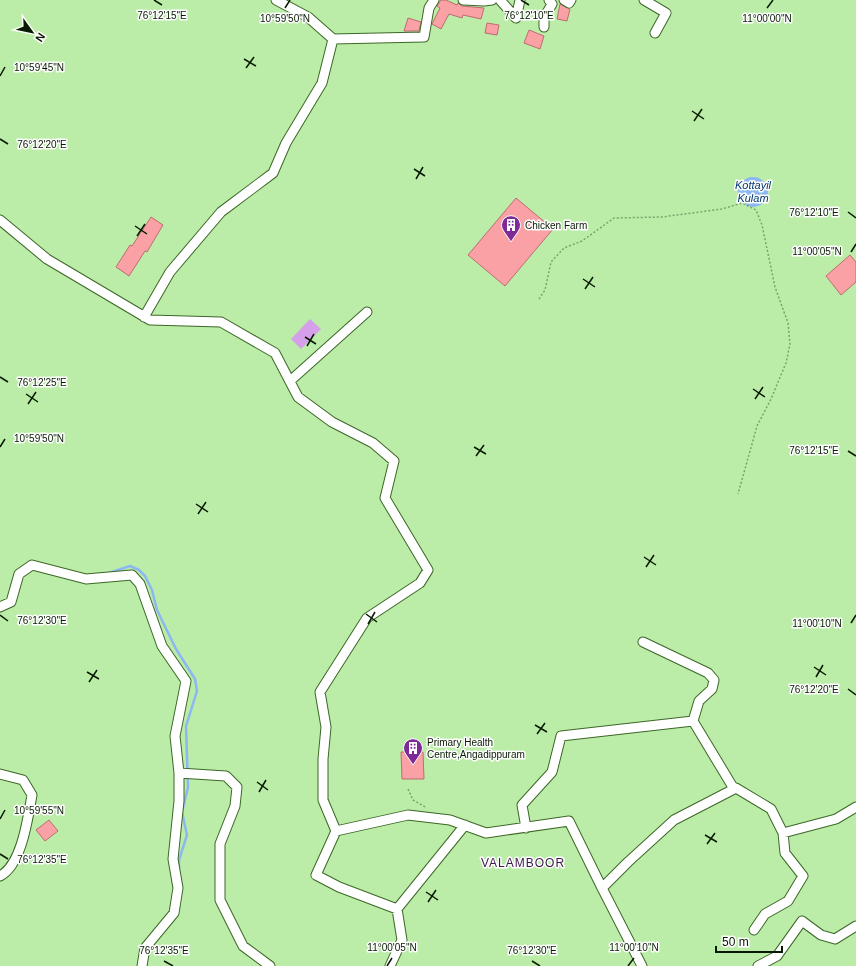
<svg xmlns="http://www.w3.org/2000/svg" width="856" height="966" font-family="Helvetica,sans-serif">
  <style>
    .green { fill: #d69fea }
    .water { fill: #8cb7f2 }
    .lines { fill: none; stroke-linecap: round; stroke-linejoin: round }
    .stream { stroke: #8cb7f2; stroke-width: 2.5 }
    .building { fill: #f9a1a5; stroke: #be6b71 }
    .minor-casing { stroke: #3c6727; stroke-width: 11 }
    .path { stroke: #7ba16c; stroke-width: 1.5; stroke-dasharray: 2 2; stroke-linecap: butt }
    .minor { stroke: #fff; stroke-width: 9 }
    .ticks { fill: none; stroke: #081902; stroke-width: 1.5 }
    .labels { text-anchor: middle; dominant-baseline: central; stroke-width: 3; stroke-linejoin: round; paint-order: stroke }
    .poi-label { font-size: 10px; fill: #081902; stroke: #fdfefd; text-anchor: start }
    .water-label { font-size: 11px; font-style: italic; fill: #033672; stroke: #fdfefd }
    .quarter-label { font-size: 12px; letter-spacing: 1px; fill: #3e174c; stroke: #fdfefd }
    .ticks-label { font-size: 10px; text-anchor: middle; fill: #081902; stroke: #fdfefd; stroke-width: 3; stroke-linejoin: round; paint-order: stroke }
  </style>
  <rect width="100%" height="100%" fill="#bceda8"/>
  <path class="green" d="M310,319L321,329L301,349L291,339Z"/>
  <path class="water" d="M738 192a15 15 0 1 1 30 0a15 15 0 1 1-30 0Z"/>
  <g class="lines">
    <path class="stream" d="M109,573L130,566L139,570L145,576L152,590L157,610L176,649L195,679L197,691L186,726L188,787L182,812L187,835L179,860V868"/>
  </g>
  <path class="building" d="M441,0H446L457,5L458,3L462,6L484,8L481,19L463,15L462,18L449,14L441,29L432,24L440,8L437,6Z
    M560,4L570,9L567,21L557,19Z
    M408,18L421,22L419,31H404Z
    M487,23L499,25L497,35L485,33Z
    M529,30L544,36L540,49L524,43Z
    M516,198L553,229L505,286L468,255Z
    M151,217L163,225L147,252L145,251L129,276L116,267L130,245L132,246Z
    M850,255L856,262V282L841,295L826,276Z
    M401,752H423L424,779H402Z
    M49,820L58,831L45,841L36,830Z"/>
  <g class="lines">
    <defs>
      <path id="minor" d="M276,0L308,17L333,39
        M463,0L484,1L492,0
        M500,0L516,18
        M564,0L569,3L571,0
        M644,0L666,13L655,33
        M516,18L520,0
        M544,27V18L552,4L549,0
        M0,220L47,259L150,320L221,322L275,353L298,397L332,422L373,443L394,461L385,498L428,570L420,583L367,618L320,692L326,727L323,759V800L336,831L408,815L450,820L486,833L569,821L602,888L628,862L674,820L736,788L771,809L783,833L836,819L856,807
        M144,317L170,272L221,212L273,173L286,143L322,83L333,39L424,37L429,8L434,0
        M290,381L367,312
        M0,607L11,602L19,574L32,565L86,579L132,575L140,584L162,646L186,681L175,736L179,773V801L173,859L178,888L174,913L145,948L142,966
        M643,642L708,673L714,680L712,689L699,701L693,721
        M179,773L226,776L237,787L235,806L220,844V900L243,946L270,966
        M0,774L23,780L32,795C28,817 22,865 0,876
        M526,828L522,805L552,772L561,736L693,721L734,789
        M336,831L316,875L339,887L397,909L465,825
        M602,888L642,966
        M754,930L765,914L788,901L803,876L785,853L783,833
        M390,966L402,940L397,909
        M758,966L777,956L802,921L821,935L835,939L856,926"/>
    </defs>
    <use href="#minor" class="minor-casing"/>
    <path class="path" d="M539,299L545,290L551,262L564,248L582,241L614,218L662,217L722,209L742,203L756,210L762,225L775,287L788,323L790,344L786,363L771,399L757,426L738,494
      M408,789L413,800L427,808"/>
    <use href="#minor" class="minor"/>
  </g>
  <path class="ticks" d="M154,0L162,5M521,0L529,5M285,8L290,0M767,8L773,0M244,59L256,66M246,68L254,57M0,76L5,67M692,111L704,119M694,121L702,109M0,139L8,144M414,169L425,176M416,179L423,167M848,212L856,218M135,226L147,234M137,236L145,224M851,252L856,244M583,279L595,287M585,289L593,277M305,337L316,344M307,346L314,334M0,377L8,382M753,389L765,397M26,394L38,402M755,399L763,387M28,404L36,392M0,447L5,439M474,447L486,454M848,451L856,456M476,456L484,445M196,504L208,512M198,514L206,502M644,557L656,565M646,567L654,555M366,614L377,622M0,615L8,621M851,623L856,615M368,624L375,612M814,667L826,675M87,672L99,679M816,677L823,665M89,682L97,670M848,689L856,695M535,725L547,732M537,734L545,723M257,782L268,790M259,792L266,780M0,819L5,810M705,835L717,842M707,844L715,833M0,854L8,859M426,892L438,900M428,902L436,890M164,961L173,966M532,961L540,966M387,966L392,958M628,966L634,958"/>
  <defs>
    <symbol id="building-pin" viewBox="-11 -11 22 30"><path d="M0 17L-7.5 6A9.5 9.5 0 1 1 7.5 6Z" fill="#7d2998" stroke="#fdfefd"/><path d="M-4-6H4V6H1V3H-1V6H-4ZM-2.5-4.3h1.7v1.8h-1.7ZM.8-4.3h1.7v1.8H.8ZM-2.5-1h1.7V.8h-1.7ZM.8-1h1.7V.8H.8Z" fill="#fff"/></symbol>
  </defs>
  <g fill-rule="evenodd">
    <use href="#building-pin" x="500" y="214" width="22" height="30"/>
    <use href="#building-pin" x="402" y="737" width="22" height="30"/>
  </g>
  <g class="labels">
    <g class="poi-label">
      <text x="525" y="225">Chicken Farm</text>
      <text x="427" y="742">Primary Health<tspan x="427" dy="12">Centre,Angadippuram</tspan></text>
    </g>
    <g class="water-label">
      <text x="753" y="185">Kottayil<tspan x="753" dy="13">Kulam</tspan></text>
    </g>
    <g class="quarter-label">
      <text x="523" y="863">VALAMBOOR</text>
    </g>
  </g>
  <g class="ticks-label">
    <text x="162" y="19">76°12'15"E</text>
    <text x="529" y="19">76°12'10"E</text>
    <text x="285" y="22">10°59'50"N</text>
    <text x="767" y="22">11°00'00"N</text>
    <text x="39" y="71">10°59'45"N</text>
    <text x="42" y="148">76°12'20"E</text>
    <text x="814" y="216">76°12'10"E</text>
    <text x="817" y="255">11°00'05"N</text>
    <text x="42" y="386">76°12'25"E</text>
    <text x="39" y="442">10°59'50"N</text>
    <text x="814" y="454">76°12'15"E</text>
    <text x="42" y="624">76°12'30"E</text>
    <text x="817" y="627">11°00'10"N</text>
    <text x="814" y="693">76°12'20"E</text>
    <text x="39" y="814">10°59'55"N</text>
    <text x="42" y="863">76°12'35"E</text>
    <text x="392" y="951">11°00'05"N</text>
    <text x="634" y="951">11°00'10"N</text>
    <text x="164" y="954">76°12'35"E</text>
    <text x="532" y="954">76°12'30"E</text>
  </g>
  <g transform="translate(32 32) rotate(123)" stroke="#fdfefd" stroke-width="3" paint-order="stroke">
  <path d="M0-3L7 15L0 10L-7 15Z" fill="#081902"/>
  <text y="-6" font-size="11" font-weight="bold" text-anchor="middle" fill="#081902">N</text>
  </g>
  <path d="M716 946v6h66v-6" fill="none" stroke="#081902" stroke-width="2"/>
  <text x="722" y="946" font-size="12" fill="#081902" stroke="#fdfefd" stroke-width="3" paint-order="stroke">50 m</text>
</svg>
